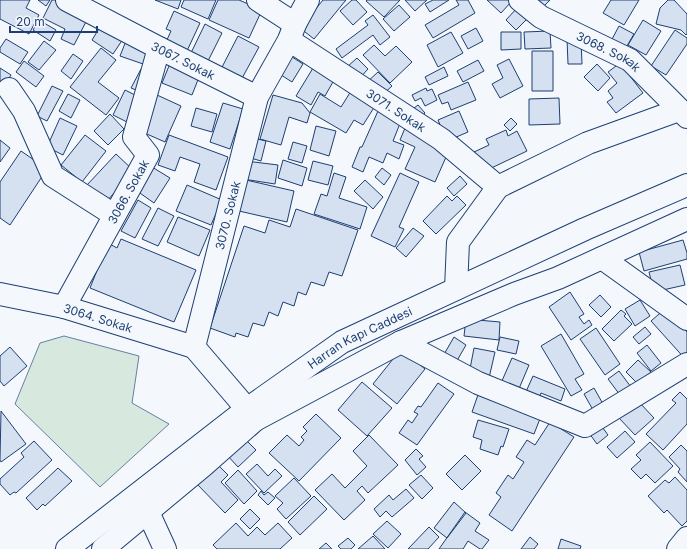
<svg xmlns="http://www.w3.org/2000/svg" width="687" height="549" font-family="Inter,sans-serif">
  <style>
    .green { fill: #d7e8df; stroke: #687fa3 }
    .building { fill: #d5e0f0; stroke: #1d3f73 }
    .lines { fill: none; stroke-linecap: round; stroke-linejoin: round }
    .street-casing { stroke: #1d3f73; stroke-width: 24 }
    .secondary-casing { stroke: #1d3f73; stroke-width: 24 }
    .street { stroke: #f4f7fb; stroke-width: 22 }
    .secondary { stroke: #f4f7fb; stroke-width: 22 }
    .labels { text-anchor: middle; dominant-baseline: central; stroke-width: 3; stroke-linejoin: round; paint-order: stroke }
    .street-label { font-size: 12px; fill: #1d3f73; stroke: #f4f7fb }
  </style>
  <rect width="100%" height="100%" fill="#f4f7fb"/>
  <path class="green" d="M64,336L139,356L132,403L169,424L100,487L15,404L40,343Z"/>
  <path class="building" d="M0,0H30L26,8L39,15L29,34L0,19Z
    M38,0H50L46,6Z
    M52,0H56L89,16L74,45L61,39L65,29L43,18Z
    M155,0H181L178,9Z
    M184,0H216L208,19L181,7Z
    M218,0H239L262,10L249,38L209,20Z
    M323,0H346L314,39L300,28Z
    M352,0H356L367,12L353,25L340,11Z
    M367,0H400L384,17L366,1Z
    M405,0H427L415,11Z
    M433,0H449L430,12L425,4Z
    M456,0H468L475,13L433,38L425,25L459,5Z
    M487,0H511L512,1L501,13Z
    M538,0H550L544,6Z
    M611,0H639L624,25L603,13Z
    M668,0H674L687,14V34L686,35L681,30L656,24L660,8Z
    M399,5L410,17L394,31L383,19Z
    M517,8L527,19L516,30L506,20Z
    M174,11L200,23L186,53L165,44L171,31L166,29Z
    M373,15L390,37L380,45L373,35L342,58L336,49L368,25L365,21Z
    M39,20L56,30L50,41L33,30Z
    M643,20L661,31L646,55L628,45Z
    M103,22L125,36L113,54L92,40Z
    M205,24L222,33L207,63L190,55Z
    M619,26L634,34L624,51L610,43Z
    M476,28L483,41L468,49L461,36Z
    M675,30L687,38V44L666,75L651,66Z
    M550,31L551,48L525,49L524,32Z
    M451,32L463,53L438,67L427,45Z
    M501,32H521V49L501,50Z
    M128,36L153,46L146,65L120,56Z
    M238,36L259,47L240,82L220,71Z
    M6,39L28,52L20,64L0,52V48Z
    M567,39H581L582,64H568Z
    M44,41L56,50L39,70L28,62Z
    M374,45L385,56L396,46L412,62L390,83L363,55Z
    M101,48L116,60L98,82L119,98L106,115L70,87Z
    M532,51H553V91H532Z
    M73,54L83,61L71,79L61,71Z
    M289,55L303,64L292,82L278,73Z
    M357,58L368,69L359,79L347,67Z
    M509,59L523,86L500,98L492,84L503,78L497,65Z
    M478,60L484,71L463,82L457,71Z
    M24,61L44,76L36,87L16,72Z
    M171,61L201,72L192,95L162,83Z
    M620,63L643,93L616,113L607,102L613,98L608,91L617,83L608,72Z
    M597,64L610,78L598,91L584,77Z
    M444,67L448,76L429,85L425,77Z
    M0,68L11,75L0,93Z
    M313,68L334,80L325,96L318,92L311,105L296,96Z
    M141,69L150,74L141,92L131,88Z
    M378,72L392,86L380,97L366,83Z
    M468,82L476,100L451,110L448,102L442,104L438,95Z
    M52,86L63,91L47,121L37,116Z
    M426,88L427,91L432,89L437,100L425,106L421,98L415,101L412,95Z
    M125,90L143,99L131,124L113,115Z
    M351,91L375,106L363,125L354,120L346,133L310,112L320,94L341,107Z
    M68,94L80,100L71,118L59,111Z
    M157,95L181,106L165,142L140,131Z
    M273,95L302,103L310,113L307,123L289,117L281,145L260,139Z
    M559,98L560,124L529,125V99Z
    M223,103L243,109L230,149L210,142Z
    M418,105L425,113L417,120L409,112Z
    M196,108L217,114L212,132L191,126Z
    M378,111L401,121L393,141L404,145L399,159L387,153L383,163L369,157L363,172L352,167L360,147H362Z
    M459,111L468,132L447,141L438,120Z
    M110,114L124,129L108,145L94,131Z
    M60,118L77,126L63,155L47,147Z
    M511,118L517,124L510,131L504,125Z
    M316,126L336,131L329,156L310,150Z
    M405,128L450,148L435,182L405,169L415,147L400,140Z
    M506,130L508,136L517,131L527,151L483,172L474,152L489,145L486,139Z
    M85,135L106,151L82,182L61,165Z
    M169,135L228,157L216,190L194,182L200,164L180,157L175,171L158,165Z
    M249,137L266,141L261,161L244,156Z
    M0,140L10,148L0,162Z
    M293,142L307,146L302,163L288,159Z
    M21,151L47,169L10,225L0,218V182Z
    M116,154L134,171L105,203L87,185Z
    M283,160L307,168L302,186L278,178Z
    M246,161L278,165L275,184L243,179Z
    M313,161L333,166L328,185L308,180Z
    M152,167L170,178L154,203L137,191Z
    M382,168L391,175L384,185L375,177Z
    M334,173L346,177L339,198L367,207L360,229L314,214L321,194L327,196Z
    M400,173L419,182L399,227L404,229L395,247L371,236Z
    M460,176L467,184L454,196L447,188Z
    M246,180L294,191L287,222L239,211Z
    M365,180L383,197L373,209L354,191Z
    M187,185L222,200L211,225L176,211Z
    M447,196L452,201L457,196L466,205L436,234L423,221Z
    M138,200L151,208L135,238L121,231Z
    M158,208L174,216L158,246L142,239Z
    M296,209L358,230L342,276L329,272L324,286L311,282L306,295L298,292L294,306L283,302L278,316L269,312L264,326L253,323L248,337L236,333L235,337L210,328L244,226L265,233L269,220L290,227Z
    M178,217L210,230L199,256L167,242Z
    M413,228L424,236L406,257L396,248Z
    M121,239L196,270L174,322L90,288L108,243L117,248Z
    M683,240L687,253V259L644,271L639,252Z
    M680,265L685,285L654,292L649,272Z
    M570,292L584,314L579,317L584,324L589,320L592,325L571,340L549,307Z
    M600,295L611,307L601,317L589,305Z
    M640,300L650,316L635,326L625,309Z
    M666,308L687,332V361L651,321Z
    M621,310L626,314L624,316L632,324L614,341L602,329Z
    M466,319L500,322L499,340L464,336Z
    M645,327L651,334L639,344L633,337Z
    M596,328L620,364L605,375L580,339Z
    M561,334L584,374L575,379L582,390L571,396L541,346Z
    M454,337L466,345L455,364L443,356Z
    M500,337L519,341L516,354L497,350Z
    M647,345L661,363L651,371L637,353Z
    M10,347L27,366L4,386L0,381V356Z
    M474,348L495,352L489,378L469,374Z
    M401,349L425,369L397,404L373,384Z
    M512,358L529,365L518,391L501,383Z
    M638,360L651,372L638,384L626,372Z
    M619,371L634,391L623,399L608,379Z
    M533,376L565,389L561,401L541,393L538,400L525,394Z
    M362,382L392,408L367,436L338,410Z
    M438,383L454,394L417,445L399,433L408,420L412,423L418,414L414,412L418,406L421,407Z
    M594,388L603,404L593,410L584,394Z
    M480,389L543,411L534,434L472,412Z
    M680,392L687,399V424L663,450L646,434L676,403L672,400Z
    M638,401L654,418L635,435L619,418Z
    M1,411L26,444L1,462L0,460Z
    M316,414L341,438L299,481L269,453L287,435L299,446L304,440L301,437L307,431L303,427Z
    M478,420L509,429L503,447L501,446L498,455L480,449L482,440L473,437Z
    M550,422L574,437L512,531L489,515L501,497L496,493L508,475L513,479L524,462L516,457L527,440L535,445Z
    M600,424L608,435L597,444L589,433Z
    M625,431L635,442L617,458L607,447Z
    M369,435L398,465L368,493L362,486L357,491L365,500L344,520L315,490L332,474L345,488L367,466L353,451Z
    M243,437L256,450L238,467L226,454Z
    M34,441L52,460L16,493L14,492L10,495L0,484V479L24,457L21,453Z
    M650,442L673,466L655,483L646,474L641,479L631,469L641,460L636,455Z
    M681,445L687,451V482L678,472L680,469L669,457Z
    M416,449L423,456L419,459L426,467L417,475L405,460Z
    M465,455L481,471L462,490L446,474Z
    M216,463L228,475L221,482L238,500L225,513L196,483Z
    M257,464L268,476L275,469L282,476L264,493L246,474Z
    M58,468L72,481L45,506L43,504L37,510L26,498Z
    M238,470L257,491L244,504L225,483Z
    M421,475L433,488L422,499L409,485Z
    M675,477L687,490V521L682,526L667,510L664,513L648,496L665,480L669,483Z
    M294,478L311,496L286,519L277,509L283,503L275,496Z
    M406,489L414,498L392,517L386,511L380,517L374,509L389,495L393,500Z
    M261,491L264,495L268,492L275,498L268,505L258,495Z
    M314,496L327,509L300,535L288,522Z
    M454,502L466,513L447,538L434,528Z
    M250,509L260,519L250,529L240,519Z
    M465,512L480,523L475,531L489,540L482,549H480L468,541L463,549H439Z
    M387,521L401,534L388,548L373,534Z
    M236,523L248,536L257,527L265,535L278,523L292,538L280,549H217L213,545Z
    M429,527L439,537L428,549H408Z
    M373,536L385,549H358Z
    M530,537L538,544L534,549H521Z
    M348,538L355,545L351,549H341L338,546Z
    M561,539L581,546L580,549H558Z
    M326,543L332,549H319Z"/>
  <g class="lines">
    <defs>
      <g id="street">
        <path id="s1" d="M67,0L159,48L257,97"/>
        <path d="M258,0L295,24"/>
        <path id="s2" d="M520,0L541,17L630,60L687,117"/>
        <path id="s3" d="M289,40L441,139L498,187"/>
        <path d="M9,89L24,111L53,176L114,215"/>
        <path d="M602,258L687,319"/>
        <path d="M456,289L458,242L498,187L588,143L679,110"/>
        <path id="s4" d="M0,294L64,307L194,347"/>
        <path id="s5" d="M64,307L148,155L134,137L159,48"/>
        <path d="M401,342L478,383L585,426L687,364"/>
        <path id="s6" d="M255,420L247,409L194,347L257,97L289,40L295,24L308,0"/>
        <path d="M148,512L165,549"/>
        <path d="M678,549L687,538"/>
      </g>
      <g id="secondary">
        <path id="s7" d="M67,549L247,409L342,342L585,229L687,185"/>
        <path d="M103,549L204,465L255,420L401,342L514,294L558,278L687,219"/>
      </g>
    </defs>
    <use href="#street" class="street-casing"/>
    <use href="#secondary" class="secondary-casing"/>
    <use href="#street" class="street"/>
    <use href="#secondary" class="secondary"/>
  </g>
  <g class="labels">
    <g class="street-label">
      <text stroke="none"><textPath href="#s2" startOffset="103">3068. Sokak</textPath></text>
      <text stroke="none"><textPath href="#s1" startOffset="131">3067. Sokak</textPath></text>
      <text stroke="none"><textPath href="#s3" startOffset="128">3071. Sokak</textPath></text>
      <text stroke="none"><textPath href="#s5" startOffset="132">3066. Sokak</textPath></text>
      <text stroke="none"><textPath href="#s6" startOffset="231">3070. Sokak</textPath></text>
      <text stroke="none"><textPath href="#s4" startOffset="101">3064. Sokak</textPath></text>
      <text stroke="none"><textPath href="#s7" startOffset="362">Harran Kapı Caddesi</textPath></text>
    </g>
  </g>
  <path d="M10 26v6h87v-6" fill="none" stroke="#1d3f73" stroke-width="2"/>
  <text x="16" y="26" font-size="12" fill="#1d3f73" stroke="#f4f7fb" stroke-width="3" paint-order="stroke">20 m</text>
</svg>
